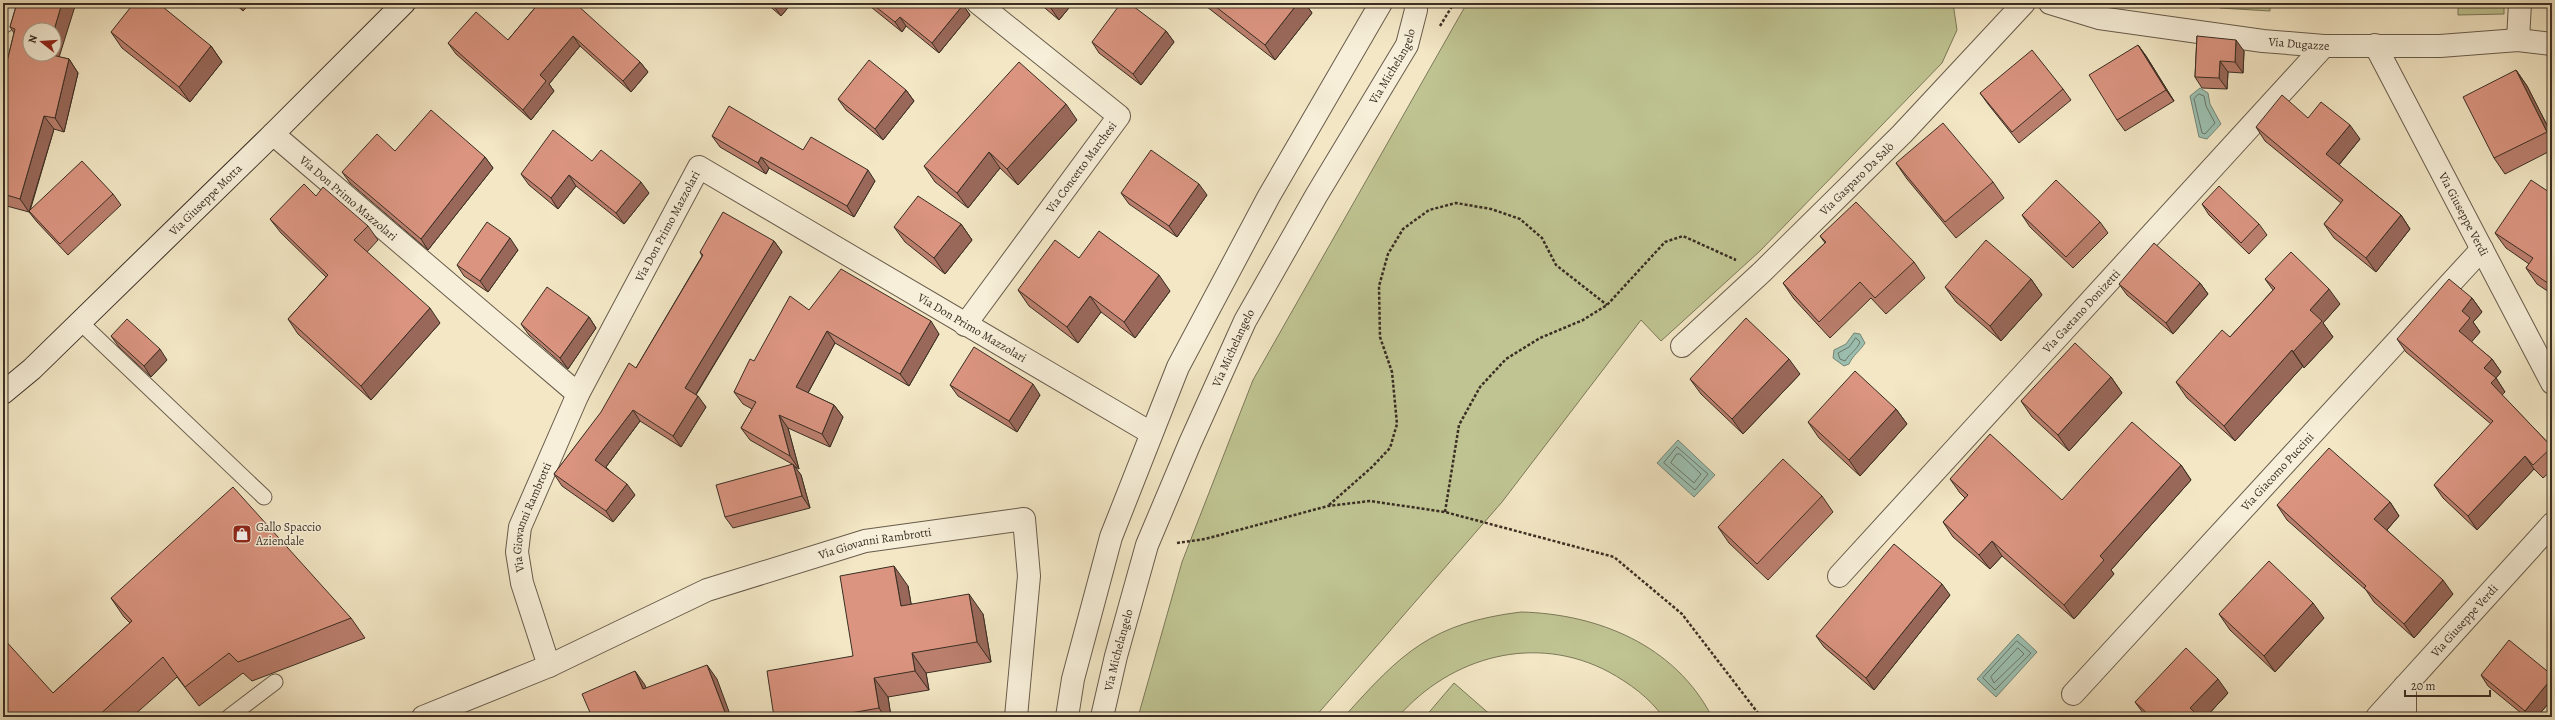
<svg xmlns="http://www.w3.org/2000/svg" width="2555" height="720" font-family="Alegreya,serif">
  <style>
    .green { fill: #bfc492; stroke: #7c795a }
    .water { fill: #9cc0b1; stroke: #758678 }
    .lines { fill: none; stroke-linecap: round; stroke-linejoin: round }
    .shore { stroke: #6b776a; stroke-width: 1 }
    .service-casing { stroke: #685c4c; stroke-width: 17 }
    .minor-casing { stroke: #685c4c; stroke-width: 24 }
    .tertiary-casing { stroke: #685c4c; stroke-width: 24 }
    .secondary-casing { stroke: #3a2e23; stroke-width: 24 }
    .path { stroke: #3a2e23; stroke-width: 2.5; stroke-dasharray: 3 2; stroke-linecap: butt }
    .service { stroke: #f7efd9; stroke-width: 15 }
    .minor { stroke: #f7efd9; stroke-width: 22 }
    .tertiary { stroke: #f7efd9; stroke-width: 22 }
    .secondary { stroke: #f7efd9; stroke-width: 22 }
    .wall { fill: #bb7f6e; stroke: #3a2e23 }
    .shaded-wall { fill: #99685a; stroke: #3a2e23 }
    .building { fill: #da9480; stroke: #3a2e23 }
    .labels { text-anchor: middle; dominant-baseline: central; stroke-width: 3; stroke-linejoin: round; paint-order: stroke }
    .street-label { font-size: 12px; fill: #3a2e23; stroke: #f7efd9 }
    .poi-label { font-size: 12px; fill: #3a2e23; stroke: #f7efd9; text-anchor: start }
  </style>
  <rect width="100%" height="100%" fill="#f3e7c5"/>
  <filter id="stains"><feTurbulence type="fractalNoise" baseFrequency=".005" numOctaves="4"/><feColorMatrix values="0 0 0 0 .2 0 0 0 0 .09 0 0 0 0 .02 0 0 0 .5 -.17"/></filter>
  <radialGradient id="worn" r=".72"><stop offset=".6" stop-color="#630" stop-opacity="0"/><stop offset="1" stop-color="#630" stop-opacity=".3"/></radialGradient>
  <path class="green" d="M1467,3H1953L1957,30L1942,63L1760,251L1661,341L1641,320L1502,502L1315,717H1138L1182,562L1253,380Z
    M2212,3H2270V11L2220,8Z
    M2458,3H2504V14L2458,15Z
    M1521,612C1598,614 1675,645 1712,717H1663C1650,698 1629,683 1609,672C1536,633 1451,656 1398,717H1344C1402,652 1432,623 1521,612Z
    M1454,683L1493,717H1425Z"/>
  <path class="water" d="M2200,88L2208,93L2210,104L2221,124L2207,139L2199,137L2190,96Z
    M1854,333L1860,334L1865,343C1860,351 1853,355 1849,364L1844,366L1833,358L1834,350L1846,344Z
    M1678,440L1715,475L1694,497L1657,463Z
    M2018,634L2037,652L1996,697L1977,679Z"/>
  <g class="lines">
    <path class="shore" d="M2199,94L2204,96L2206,106L2215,123L2205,134L2202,133L2194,99Z
      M1856,338L1860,342C1857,350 1850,353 1845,361L1840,359L1838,353L1849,347Z
      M1677,447L1708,474L1695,490L1664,463Z
      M1677,454H1680L1701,474L1694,483L1671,463Z
      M2017,641L2031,653L1995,690L1983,678Z
      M2018,648L2024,654L1994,683L1991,677Z"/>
    <defs>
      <path id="service" d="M80,322L264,497
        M229,717L275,682"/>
      <g id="minor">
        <path id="s1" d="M2050,3L2099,18L2263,41L2324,46H2440L2518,40L2552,44"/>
        <path d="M3,22L8,3"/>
        <path d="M2518,40L2520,3"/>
        <path id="s2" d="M2375,45L2552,383"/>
        <path id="s3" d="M273,134L578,394L699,167L1151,433"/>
        <path id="s4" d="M965,325L1119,116L978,3"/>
        <path id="s5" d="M1682,346L1762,272L1902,134L2024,3"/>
        <path id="s6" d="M1839,576L2324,46"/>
        <path id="s7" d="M549,666L522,583L517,552L520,527L578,394"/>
        <path d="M2405,686V717"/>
        <path id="s8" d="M2073,694L2482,249"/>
        <path id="s9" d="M423,717L549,666L707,590L865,541L1024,519L1029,576L1016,717"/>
        <path id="s10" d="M1102,717L1116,656L1147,545L1190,443L1245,321L1316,196L1407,45L1416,10L1415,3"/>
        <path id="s11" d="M2377,717L2552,524"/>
      </g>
      <path id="tertiary" d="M1067,717L1073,679L1111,537L1178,367L1269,196L1381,3"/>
      <g id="secondary">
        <path id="s12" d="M3,393L32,369L273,134L404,3"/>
      </g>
    </defs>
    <use href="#service" class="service-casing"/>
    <use href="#minor" class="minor-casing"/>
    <use href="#tertiary" class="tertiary-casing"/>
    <use href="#secondary" class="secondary-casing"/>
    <path class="path" d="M1440,26L1454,3
      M1329,505L1372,467L1390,448L1397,424L1392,372L1380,337L1379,286L1388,254L1403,229L1429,210L1456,203L1491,209L1520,219L1542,238L1556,265L1607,305
      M1445,512L1459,425L1480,387L1506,359L1540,338L1583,320L1607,305L1665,242L1683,236L1736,260
      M1177,543L1205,539L1328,506L1370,501L1445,512L1614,557L1682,614L1761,717"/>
    <use href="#service" class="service"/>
    <use href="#minor" class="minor"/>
    <use href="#tertiary" class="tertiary"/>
    <use href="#secondary" class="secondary"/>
  </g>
  <path class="wall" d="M17,3L59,57L69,59L78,73L64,132L54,129L30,211L113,194L121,205L68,255L37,222L29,212L3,205V78L14,33L10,27Z
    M234,3H251L243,11Z
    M539,3L640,62L648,72L631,92L580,46L549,84L554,91L531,120L456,54L448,43L508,40Z
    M766,3H792L781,16Z
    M866,3H961L963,5L970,15L939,53L906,26L902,32Z
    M1039,3H1073L1059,20Z
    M1202,3H1305L1312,13L1275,60Z
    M1166,31L1174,42L1141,85L1099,53L1092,42Z
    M111,32L211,46L222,62L190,102L122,48Z
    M2197,36L2244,51L2243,73L2228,72L2227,89L2202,88L2195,77Z
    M2138,45L2146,56L2174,101L2125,131L2117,120Z
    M2516,70L2527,86L2552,135V150L2505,174L2494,158Z
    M2063,89L2071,100L2019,143L1988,104L1980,93Z
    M906,90L914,101L883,140L846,110L838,99Z
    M2308,118L2360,139L2339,165L2401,215L2410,229L2376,272L2334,238L2324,224L2341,203L2265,141L2256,127Z
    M1077,120L1018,185L1000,168L968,208L935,182L924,166Z
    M712,136L803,150L875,181L854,217L769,168L766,174L720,147Z
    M395,151L485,157L493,168L428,250L350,183L342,172Z
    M592,161L649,193L624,224L576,186L558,209L529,185L521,174Z
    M1896,163L1993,182L2004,198L1956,238L1907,179Z
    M1121,193L1207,195L1177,237L1129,204Z
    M2552,194V294L2537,284L2526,268L2529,264L2506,248L2495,233Z
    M316,196L368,226L378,240L367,252L440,323L371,400L298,334L288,319L326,277L281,233L270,219Z
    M2202,204L2259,224L2267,235L2249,254L2209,215Z
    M2022,215L2100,222L2108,233L2073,268L2030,227Z
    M961,224L972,240L945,274L905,242L894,227Z
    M1820,236L1914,262L1925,278L1886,314L1871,298L1830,338L1794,299L1783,283L1825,243Z
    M774,241L782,252L696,395L706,407L681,447L640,421L606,467L635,495L613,522L562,486L554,474L636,368L702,256L700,252Z
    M518,250L488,292L464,276L457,265Z
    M1079,258L1170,291L1135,338L1101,312L1078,343L1029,306L1018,290Z
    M2031,279L2042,295L2001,341L1956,302L1945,287Z
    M2265,279L2340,304L2323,323L2333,337L2304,368L2303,366L2235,441L2187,398L2176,382L2230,337L2273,290Z
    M2200,283L2208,294L2173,334L2127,295L2119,284Z
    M2472,298L2482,312L2473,322L2480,332L2471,342L2492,359L2501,372L2496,378L2505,392L2502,395L2552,447V470L2543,478L2534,469L2477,530L2443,498L2434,485L2491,424L2406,352L2397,339Z
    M809,310L939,334L909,386L835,343L808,393L834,405L843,417L830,447L788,428L799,469L794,466L801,475L810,508L733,528L725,517L792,464L750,440L741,428L752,409L743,404L734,392L754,361Z
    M589,317L596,328L568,369L529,335L521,324Z
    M111,336L167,360L151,377L119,347Z
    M1800,374L1743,434L1701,394L1690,379Z
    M2111,377L2122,393L2069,451L2032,417L2021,401Z
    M950,385L1040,395L1017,432L958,396Z
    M1896,409L1907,424L1860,476L1819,438L1808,422Z
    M2181,465L2191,480L2111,570L2114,574L2074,619L2002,556L1990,569L1953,537L1943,522L1965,498L1960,493L1950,479L2062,500Z
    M1822,496L1833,512L1768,580L1729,543L1718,527Z
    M2390,502L2399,516L2387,530L2453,594L2414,638L2374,602L2366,590L2287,520L2277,505Z
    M908,586L911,604L983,614L991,662L926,673L929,690L888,697L891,717H774L853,656Z
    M1950,595L1874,690L1824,647L1816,636Z
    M111,598L351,618L365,638L252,681L243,673L199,706L177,677L132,717H3L53,693L130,623L124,617Z
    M2219,614L2324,618L2275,672L2230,630Z
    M2481,675L2552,699L2537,717H2526L2488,686Z
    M2228,693L2206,717H2146L2135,702Z"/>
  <path class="shaded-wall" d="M62,3H76L56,67L47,54H54V30Z
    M237,3H251L243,11Z
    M774,3H792L781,16L773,5Z
    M1049,3H1073L1059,20L1048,4Z
    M1298,3H1305L1312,13L1275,60L1265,45Z
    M963,5L970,15L939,53L932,43Z
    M900,17L906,26L902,32L895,22Z
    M1166,31L1174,42L1141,85L1133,74Z
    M573,36L580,46L549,84L554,91L531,120L523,110L540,75Z
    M2236,40L2244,51L2243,73L2235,62Z
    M2138,45L2146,56L2174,101L2166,90Z
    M211,46L222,62L190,102L179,87Z
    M69,59L78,73L64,132L55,118Z
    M2220,61L2228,72L2227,89L2219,78Z
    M640,62L648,72L631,92L623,81Z
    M2516,70L2527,86L2552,135V139L2547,132Z
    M906,90L914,101L883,140L875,129Z
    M1066,104L1077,120L1018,185L1007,169Z
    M44,116L54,129L29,212L20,199Z
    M2350,125L2360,139L2336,168L2326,154Z
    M989,152L1000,168L968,208L957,193Z
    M485,157L493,168L428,250L421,239Z
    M761,157L769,168L766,174L758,163Z
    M868,170L875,181L854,217L847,206Z
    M569,175L576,186L558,209L551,198Z
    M641,182L649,193L624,224L616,213Z
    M1199,184L1207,195L1177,237L1169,226Z
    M2401,215L2410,229L2376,272L2366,258Z
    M961,224L972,240L945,274L934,258Z
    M510,238L518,250L488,292L480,281Z
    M774,241L782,252L693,399L685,388Z
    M1159,275L1170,291L1135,338L1124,322Z
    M2031,279L2042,295L2001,341L1990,326Z
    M2552,279V288L2549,284Z
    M2200,283L2208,294L2173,334L2166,323Z
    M2329,289L2340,304L2323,323L2333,337L2304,368L2293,352L2310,310Z
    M1090,296L1101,312L1078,343L1067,327Z
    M2472,298L2482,312L2473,322L2480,332L2469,345L2459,331L2462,311Z
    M430,308L440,323L371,400L361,386Z
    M589,317L596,328L568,369L560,358Z
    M931,321L939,334L909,386L900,374Z
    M827,331L835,343L804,400L796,387Z
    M160,349L167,360L151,377L144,366Z
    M2292,350L2303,366L2235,441L2224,426Z
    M1789,359L1800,374L1743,434L1732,419Z
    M2492,359L2501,372L2496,378L2505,392L2501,396L2491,383L2484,368Z
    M2111,377L2122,393L2069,451L2058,435Z
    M1033,384L1040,395L1017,432L1009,421Z
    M698,396L706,407L681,447L673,436Z
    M834,405L843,417L830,447L822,434Z
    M1896,409L1907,424L1860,476L1849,460Z
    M633,410L640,421L603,471L595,460Z
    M779,415L788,428L799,469L790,456Z
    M2525,456L2534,469L2477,530L2468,516Z
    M793,464L801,475L810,508L802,496Z
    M2181,465L2191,480L2111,570L2114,574L2074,619L2064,605L2100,556Z
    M627,484L635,495L613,522L606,511Z
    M2390,502L2399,516L2384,533L2374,519Z
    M1992,541L2002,556L1990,569L1979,555Z
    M894,566L908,586L915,626L901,606Z
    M2443,580L2453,594L2414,638L2404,624Z
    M1942,584L1950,595L1874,690L1866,678Z
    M969,594L983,614L991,662L977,642Z
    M2313,603L2324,618L2275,672L2264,656Z
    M912,653L926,673L929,690L915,671Z
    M707,665L717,679L731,717H727L726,715Z
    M635,671L645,685L652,703L643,689Z
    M874,678L888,697L891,717H885L879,708Z
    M2552,678V699L2537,717H2529L2525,711Z
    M2218,679L2228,693L2206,717H2196L2190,708Z"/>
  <path class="building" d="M17,3H62L54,30H30V54H48L69,59L55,118L44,116L20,199L3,194V78L15,29L10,27Z
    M134,3H158L211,46L179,87L111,32Z
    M539,3H575L640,62L623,81L573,36L540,75L546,81L523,110L448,43L476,12L508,40Z
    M871,3H961L963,5L932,43L900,17L895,22Z
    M1121,3H1129L1166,31L1133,74L1092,42Z
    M1211,3H1298L1265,45Z
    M2197,36L2236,40L2235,62L2220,61L2219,78L2195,77Z
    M2138,45L2166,90L2117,120L2089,75Z
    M2032,50L2063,89L2012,132L1980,93Z
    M869,60L906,90L875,129L838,99Z
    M1019,62L1066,104L1007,169L989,152L957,193L924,166Z
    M2516,70L2547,132L2494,158L2463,97Z
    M2282,95L2308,118L2321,102L2350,125L2326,154L2401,215L2366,258L2324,224L2343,200L2256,127Z
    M729,106L803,150L811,137L868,170L847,206L761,157L758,163L712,136Z
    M431,110L485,157L421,239L342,172L377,134L395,151Z
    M1943,123L1993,182L1945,222L1896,163Z
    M553,130L592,161L601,150L641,182L616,213L569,175L551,198L521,174Z
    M1151,150L1199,184L1169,226L1121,193Z
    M82,161L113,194L60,244L29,211Z
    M2056,180L2100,222L2066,257L2022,215Z
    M2531,180L2552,194V279L2549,284L2526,268L2533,258L2495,233Z
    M304,184L316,196L323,187L368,226L354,240L430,308L361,386L288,319L328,275L270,219Z
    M2219,186L2259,224L2241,243L2202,204Z
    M918,196L961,224L934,258L894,227Z
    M1856,202L1914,262L1875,298L1860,282L1819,322L1783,283L1826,242L1820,236Z
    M723,212L774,241L685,388L698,396L673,436L633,410L595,460L627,484L606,511L554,474L601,412L629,363L636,368L703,255L700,252Z
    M487,222L510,238L480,281L457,265Z
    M1099,231L1159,275L1124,322L1090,296L1067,327L1018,290L1055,240L1079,258Z
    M1986,240L2031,279L1990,326L1945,287Z
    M2154,243L2200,283L2166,323L2119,284Z
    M2291,252L2329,289L2310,310L2322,321L2293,352L2292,350L2224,426L2176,382L2222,330L2230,337L2275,288L2265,279Z
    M841,269L931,321L900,374L827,331L796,387L834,405L822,434L779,415L790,456L741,428L756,402L734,392L750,359L754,361L790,296L809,310Z
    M2449,279L2472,298L2462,311L2470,318L2459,331L2492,359L2484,368L2496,378L2491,383L2552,447L2533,465L2525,456L2468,516L2434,485L2493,421L2397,339Z
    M547,287L589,317L560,358L521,324Z
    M1746,318L1789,359L1732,419L1690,379Z
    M127,319L160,349L144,366L111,336Z
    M2075,343L2111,377L2058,435L2021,401Z
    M974,347L1033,384L1009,421L950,385Z
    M1855,371L1896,409L1849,460L1808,422Z
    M2132,422L2181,465L2100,556L2104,560L2064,605L1992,541L1979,555L1943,522L1968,495L1950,479L1990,434L2062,500Z
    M2329,448L2390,502L2374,519L2443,580L2404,624L2364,588L2366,586L2277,505Z
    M1783,459L1822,496L1757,564L1718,527Z
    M793,464L802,496L725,517L716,485Z
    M233,487L351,618L238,662L229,653L185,687L163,657L97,717H3V638L53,693L132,621L111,598Z
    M1894,544L1942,584L1866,678L1816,636Z
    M2269,561L2313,603L2264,656L2219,614Z
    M894,566L901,606L969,594L977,642L912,653L915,671L874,678L879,708L828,717H774L767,671L853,656L840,576Z
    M2509,640L2552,675V678L2525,711L2481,675Z
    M2186,648L2218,679L2190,708L2200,717H2151L2135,702Z
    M707,665L726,715L721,717H592L582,694L635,671L643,689Z"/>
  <defs>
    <symbol id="shop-square" viewBox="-11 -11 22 22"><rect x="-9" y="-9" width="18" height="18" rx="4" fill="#8f2418" stroke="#f7efd9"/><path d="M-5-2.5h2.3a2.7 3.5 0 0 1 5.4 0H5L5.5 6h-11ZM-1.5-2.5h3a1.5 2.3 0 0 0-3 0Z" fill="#fff"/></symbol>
  </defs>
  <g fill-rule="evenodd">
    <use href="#shop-square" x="231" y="523" width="22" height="22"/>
  </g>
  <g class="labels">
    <g class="street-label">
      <text stroke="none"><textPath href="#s1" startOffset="253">Via Dugazze</textPath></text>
      <text stroke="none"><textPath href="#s10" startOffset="717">Via Michelangelo</textPath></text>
      <text stroke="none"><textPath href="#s4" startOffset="196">Via Concetto Marchesi</textPath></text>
      <text stroke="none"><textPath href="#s5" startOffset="242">Via Gasparo Da Salò</textPath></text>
      <text stroke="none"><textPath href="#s3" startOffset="99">Via Don Primo Mazzolari</textPath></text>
      <text stroke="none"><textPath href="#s12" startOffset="280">Via Giuseppe Motta</textPath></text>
      <text stroke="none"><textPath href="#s2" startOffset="191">Via Giuseppe Verdi</textPath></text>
      <text stroke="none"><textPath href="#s3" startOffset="591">Via Don Primo Mazzolari</textPath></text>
      <text stroke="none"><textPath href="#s6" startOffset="359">Via Gaetano Donizetti</textPath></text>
      <text stroke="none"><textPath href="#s3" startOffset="975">Via Don Primo Mazzolari</textPath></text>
      <text stroke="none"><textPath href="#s10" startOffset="393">Via Michelangelo</textPath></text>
      <text stroke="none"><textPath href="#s8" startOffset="302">Via Giacomo Puccini</textPath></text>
      <text stroke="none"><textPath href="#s7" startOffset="156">Via Giovanni Rambrotti</textPath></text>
      <text stroke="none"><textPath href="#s9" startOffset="486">Via Giovanni Rambrotti</textPath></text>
      <text stroke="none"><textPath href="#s11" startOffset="130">Via Giuseppe Verdi</textPath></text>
      <text stroke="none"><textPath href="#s10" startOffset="69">Via Michelangelo</textPath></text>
    </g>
    <g class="poi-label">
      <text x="256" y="527">Gallo Spaccio<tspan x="256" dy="14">Aziendale</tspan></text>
    </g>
  </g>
  <rect width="2555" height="720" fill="none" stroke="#f3e7c5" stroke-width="16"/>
  <rect x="4" y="4" width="2547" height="712" fill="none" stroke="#3a2e23" stroke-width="2"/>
  <rect x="8" y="8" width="2539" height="704" fill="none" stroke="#3a2e23"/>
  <g transform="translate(42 42) rotate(287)"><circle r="19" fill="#f7efd9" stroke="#aba290"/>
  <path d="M0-3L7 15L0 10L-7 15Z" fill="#8f2418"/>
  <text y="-6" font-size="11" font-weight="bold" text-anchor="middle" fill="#3a2e23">N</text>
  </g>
  <path d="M2405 690v6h85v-6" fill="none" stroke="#3a2e23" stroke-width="2"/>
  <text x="2411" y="690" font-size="12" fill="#3a2e23" stroke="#f7efd9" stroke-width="3" paint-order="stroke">20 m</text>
  <rect width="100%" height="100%" filter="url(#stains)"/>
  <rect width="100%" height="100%" fill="url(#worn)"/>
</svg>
